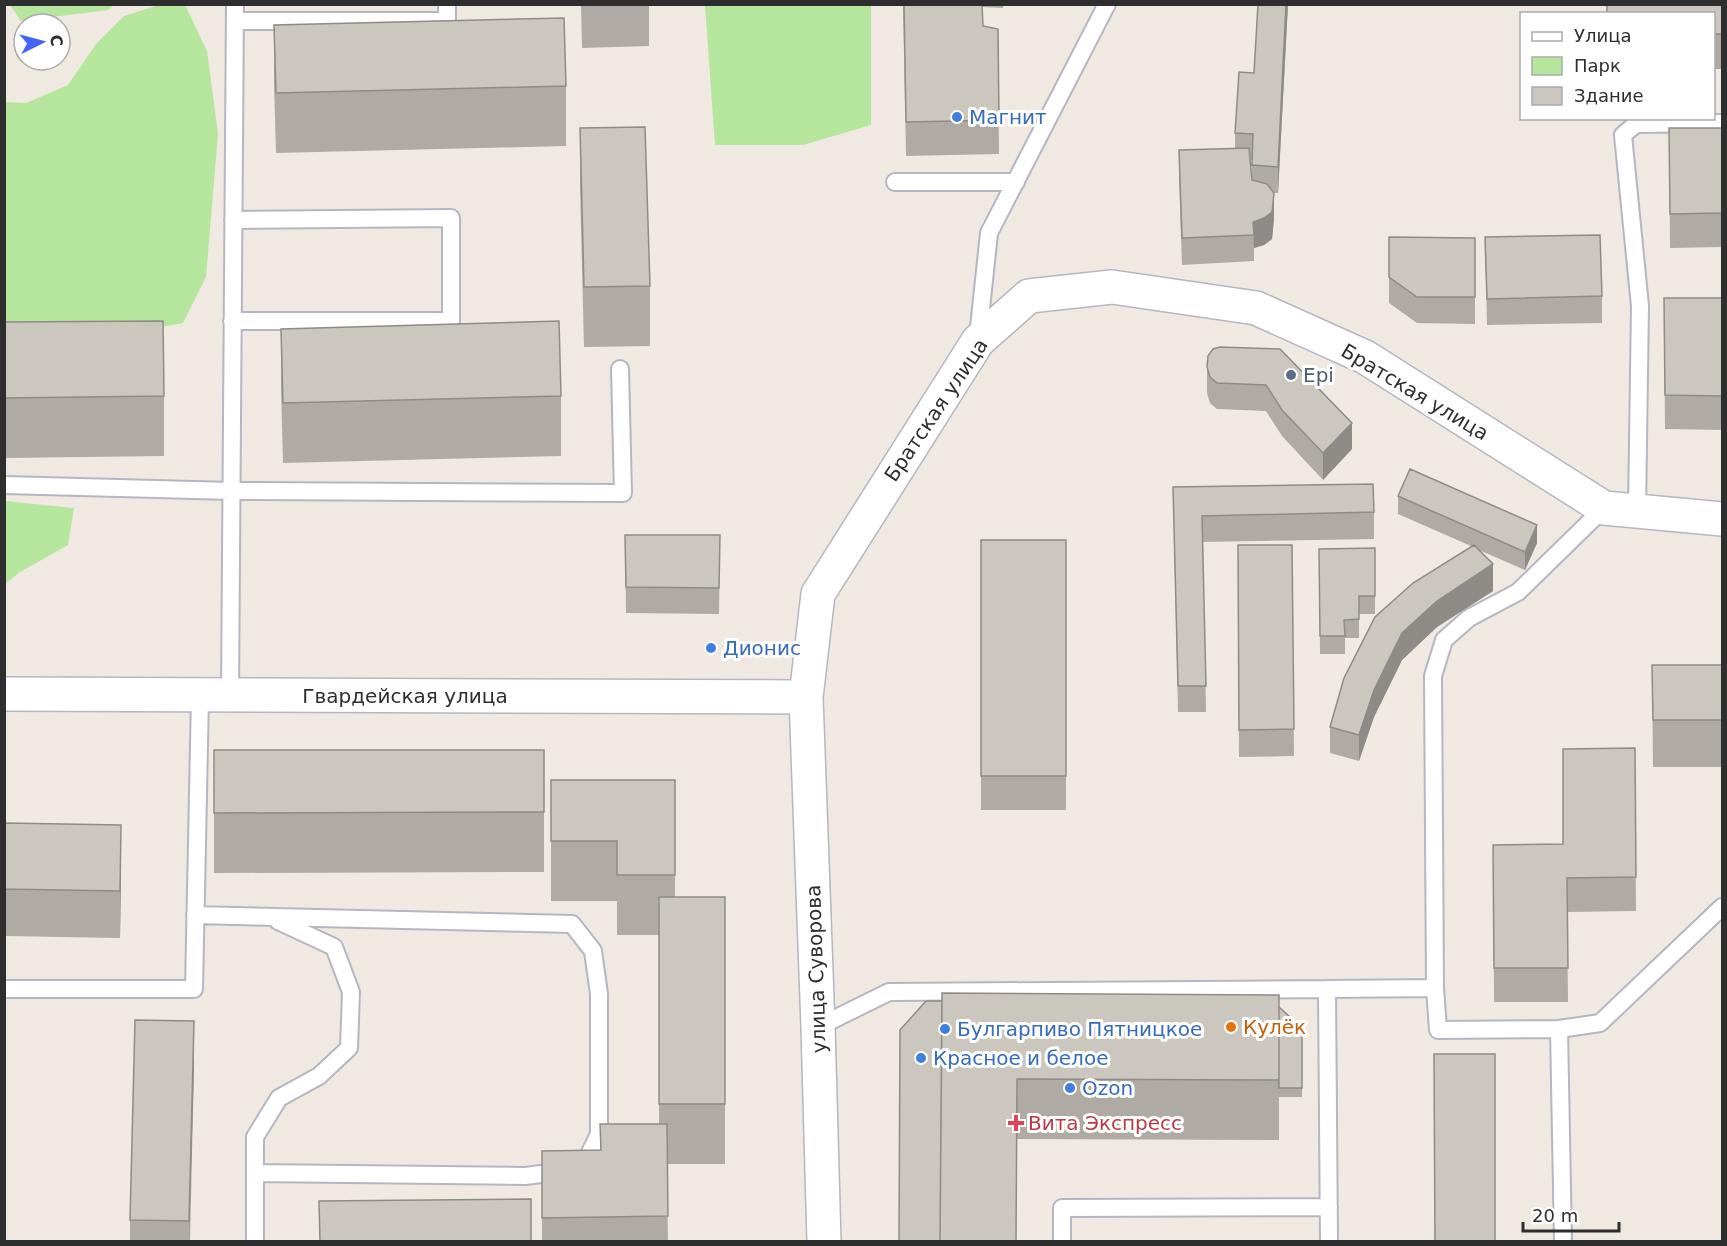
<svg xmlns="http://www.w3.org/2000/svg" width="1727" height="1246" font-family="'DejaVu Sans',sans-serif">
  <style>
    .green { fill: #b6e59e }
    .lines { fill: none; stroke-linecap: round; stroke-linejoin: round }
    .service-casing { stroke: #b4b7c1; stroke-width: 20 }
    .tertiary-casing { stroke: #b4b7c1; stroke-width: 36 }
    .service { stroke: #fff; stroke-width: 16 }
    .tertiary { stroke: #fff; stroke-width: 33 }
    .wall { fill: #afaba4; fill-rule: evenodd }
    .shaded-wall { fill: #8e8b86 }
    .building { fill: #cbc7bf; stroke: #8e8b86; stroke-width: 1.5 }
    .shop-dot { fill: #3f7fe0; stroke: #fff; stroke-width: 2 }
    .service-dot { fill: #5c6f8a; stroke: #fff; stroke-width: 2 }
    .food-dot { fill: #e8710a; stroke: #fff; stroke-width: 2 }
    .health-dot { fill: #e0444e; stroke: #fff; stroke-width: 2 }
    .labels { text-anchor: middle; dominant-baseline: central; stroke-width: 6; stroke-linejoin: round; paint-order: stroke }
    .shop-label { font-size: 20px; fill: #366cbe; stroke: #fff; text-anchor: start }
    .service-label { font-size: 20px; fill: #4e5e75; stroke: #fff; text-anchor: start }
    .street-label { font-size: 20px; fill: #2e2e2e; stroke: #fff }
    .food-label { font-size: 20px; fill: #c56008; stroke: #fff; text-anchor: start }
    .health-label { font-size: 20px; fill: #be3a42; stroke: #fff; text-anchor: start }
  </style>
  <rect width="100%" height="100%" fill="#efe9e1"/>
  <path class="green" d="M10,5H114L108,10L21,21Z
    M159,5H185L207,51L218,134L206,277L183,323L133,332L26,329L5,322V102L26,103L68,85L96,44L124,16Z
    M705,5H871V125L803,145H715Z
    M5,501L74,508L68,545L20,572L5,584Z"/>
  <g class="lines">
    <defs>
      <path id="service" d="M235,21H447V4
        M895,182H1016
        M232,321H451V218L233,220
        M978,337L989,233L1107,4
        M4,485L232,491L623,493L620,369
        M1637,511L1640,306L1623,135L1636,124L1722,123
        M230,696L235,4
        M195,915L572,924L593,951L599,994V1134L582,1169L525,1176L255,1173
        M1435,988L1438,1030L1559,1029
        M4,989H194L200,696
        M818,1027L889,992L1327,989
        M255,1242V1137L279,1098L319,1076L349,1048L351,992L334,947L278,921
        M1062,1242V1208L1329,1207
        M1329,1242L1327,989L1435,988L1433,676L1444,640L1469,618L1518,592L1604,508
        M1563,1242L1559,1029L1600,1023L1722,907"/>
      <path id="tertiary" d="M4,694L806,697
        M824,1242L818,1027L806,697L818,594L978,341L1029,296L1112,287L1256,308L1365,357L1604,508L1722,519"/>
    </defs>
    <use href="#service" class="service-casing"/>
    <use href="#tertiary" class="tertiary-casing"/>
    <use href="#service" class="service"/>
    <use href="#tertiary" class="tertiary"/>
  </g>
  <path class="wall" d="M581,4H649V46L582,48Z
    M903,4H1003V8L982,7L983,26L998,29L999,154L906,156Z
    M1288,4L1278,193H1274V219L1272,239L1264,245L1254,248V261L1182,265L1179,177V150L1235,149V133L1254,73ZM1250,160H1252V180Z
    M1722,4V69H1713V14Z
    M274,25L566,86V146L276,153L274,85Z
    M580,128L650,286V346L584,347L580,188Z
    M1669,128H1722V247L1670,248Z
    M1485,237L1602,296V323L1487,325Z
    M1475,238V324L1417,323L1389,303V277Z
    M1664,298H1722V430L1665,429Z
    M4,322L164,396V456L4,458Z
    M281,329L561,396V456L283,463L281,389Z
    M1280,349L1352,449L1323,480L1282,436L1266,411L1217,409L1210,403L1207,393V367Z
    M1173,487L1374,512V539L1203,542L1206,712H1178Z
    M1398,496L1537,543L1525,570L1479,550L1493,591L1437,627L1402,660L1374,717L1359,761L1330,753V727L1471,546L1398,514Z
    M625,535H720L719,614L626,613Z
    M981,540H1066V810H981Z
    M1238,545H1292L1294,756L1239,757Z
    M1375,548V614H1359V638H1345V654H1320L1319,549Z
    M1652,665H1722V767H1653Z
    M1635,748L1636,911L1567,912L1568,1002H1494L1493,845L1563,844Z
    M214,750H544V872L214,873Z
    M551,780H675V897H725V1164H667L668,1242H542V1151L600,1150V1124H659V935H617V901H551Z
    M4,823L121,872L120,938L4,936Z
    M1279,1007L1302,1028V1097H1279V1140L1017,1139L900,1030Z
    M194,1068L190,1242H130V1220Z"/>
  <path class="shaded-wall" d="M1286,4H1288L1278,193V167Z
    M1274,193V219L1272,239L1264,245L1254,248L1253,222Z
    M1352,423V449L1323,480V453Z
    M1537,525V543L1525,570V552Z
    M1493,564V591L1437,627L1402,660L1374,717L1359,761V735L1374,690L1402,633L1437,601Z
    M121,825V872L120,938V891Z
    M194,1021V1068L189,1242V1221Z"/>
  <path class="building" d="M904,4H982L983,26L998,29L999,120L906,122Z
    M1258,4H1286L1278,167L1252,165L1253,134L1235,133L1239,72L1254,73Z
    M1607,4H1722V34H1713V14H1607Z
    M564,18L566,86L276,93L274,25Z
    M645,127L650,286L584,287L580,128Z
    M1669,128H1722V213L1670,214Z
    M1249,148L1252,180L1267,184L1274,193L1272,212L1264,218L1253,222L1254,235L1182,238L1179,150Z
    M1600,235L1602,296L1487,299L1485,237Z
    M1389,237L1475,238V297H1417L1389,277Z
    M1664,298H1722V396L1665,395Z
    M163,321L164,396L4,398V322Z
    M559,321L561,396L283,403L281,329Z
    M1220,347L1280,349L1352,423L1323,453L1282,410L1266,385L1217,383L1210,377L1207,367L1208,356L1213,349Z
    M1410,469L1537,525L1525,552L1398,496Z
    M1373,484L1374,512L1202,516L1206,686H1178L1173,487Z
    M625,535H720L719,588L626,587Z
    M981,540H1066V776H981Z
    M1238,545H1292L1294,729L1239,730Z
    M1474,545L1493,564L1437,601L1402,633L1374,690L1359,735L1330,727L1344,678L1375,617L1413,583Z
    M1375,548V596H1359V619L1344,620L1345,636H1320L1319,549Z
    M1652,665H1722V720H1653Z
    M1635,748L1636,877L1567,878L1568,968H1494L1493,845L1563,844V749Z
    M214,750H544V812L214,813Z
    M551,780H675V875H617V841H551Z
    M4,823L121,825L120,891L4,889Z
    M659,897H725V1104H659Z
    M942,993L1279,995V1080L1017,1079L1016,1242H940Z
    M926,1001H942L940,1242H899L900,1030Z
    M1279,1007L1302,1028V1088H1279Z
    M135,1020L194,1021L189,1221L130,1220Z
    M1434,1054H1495V1242H1435Z
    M600,1124H667L668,1216L542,1218V1151L601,1150Z
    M531,1199V1242H320L319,1201Z"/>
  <g class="shop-dot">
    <circle cx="957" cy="117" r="6"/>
    <circle cx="711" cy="648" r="6"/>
    <circle cx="945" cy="1029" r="6"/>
    <circle cx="921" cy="1058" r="6"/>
    <circle cx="1070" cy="1088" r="6"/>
  </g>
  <circle class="service-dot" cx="1291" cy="375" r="6"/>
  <circle class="food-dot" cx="1231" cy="1027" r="6"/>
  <path class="health-dot" d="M1013 1114h6v6h6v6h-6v6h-6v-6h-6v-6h6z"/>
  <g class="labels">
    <g class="shop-label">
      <text x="969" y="117">Магнит</text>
      <text x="723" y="648">Дионис</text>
      <text x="957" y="1029">Булгарпиво Пятницкое</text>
      <text x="933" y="1058">Красное и белое</text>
      <text x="1082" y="1088">Ozon</text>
    </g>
    <g class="service-label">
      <text x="1303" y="375">Epi</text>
    </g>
    <g class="street-label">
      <text transform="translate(1415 392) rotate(31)">Братская улица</text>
      <text transform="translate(936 410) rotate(-56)">Братская улица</text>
      <text x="405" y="696">Гвардейская улица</text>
      <text transform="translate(816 969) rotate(-92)">улица Суворова</text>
    </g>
    <g class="food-label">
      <text x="1243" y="1027">Кулёк</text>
    </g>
    <g class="health-label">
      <text x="1028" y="1123">Вита Экспресс</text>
    </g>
  </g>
  <rect width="1727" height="1246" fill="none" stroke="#2e2e2e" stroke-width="12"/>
  <rect x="1520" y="12" width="195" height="108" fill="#ffffff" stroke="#ababab" stroke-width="1.5"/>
  <rect x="1532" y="32" width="30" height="9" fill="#ffffff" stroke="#ababab" stroke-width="1.5"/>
  <text x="1574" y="42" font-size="18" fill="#2e2e2e">Улица</text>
  <rect x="1532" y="57" width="30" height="18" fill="#b6e59e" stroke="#ababab" stroke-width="1.5"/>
  <text x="1574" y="72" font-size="18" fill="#2e2e2e">Парк</text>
  <rect x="1532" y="87" width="30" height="18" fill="#cbc7bf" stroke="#ababab" stroke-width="1.5"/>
  <text x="1574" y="102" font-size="18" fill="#2e2e2e">Здание</text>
  <g transform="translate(42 42) rotate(84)"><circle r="28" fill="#ffffff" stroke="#ababab" stroke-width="1.5"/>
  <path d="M0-4.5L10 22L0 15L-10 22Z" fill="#4264fb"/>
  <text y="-9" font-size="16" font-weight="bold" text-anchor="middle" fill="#2e2e2e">С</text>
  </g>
  <path d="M1523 1222v9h96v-9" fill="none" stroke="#2e2e2e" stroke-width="3"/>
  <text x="1532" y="1222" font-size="18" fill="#2e2e2e" stroke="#ffffff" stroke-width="4.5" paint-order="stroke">20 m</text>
</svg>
